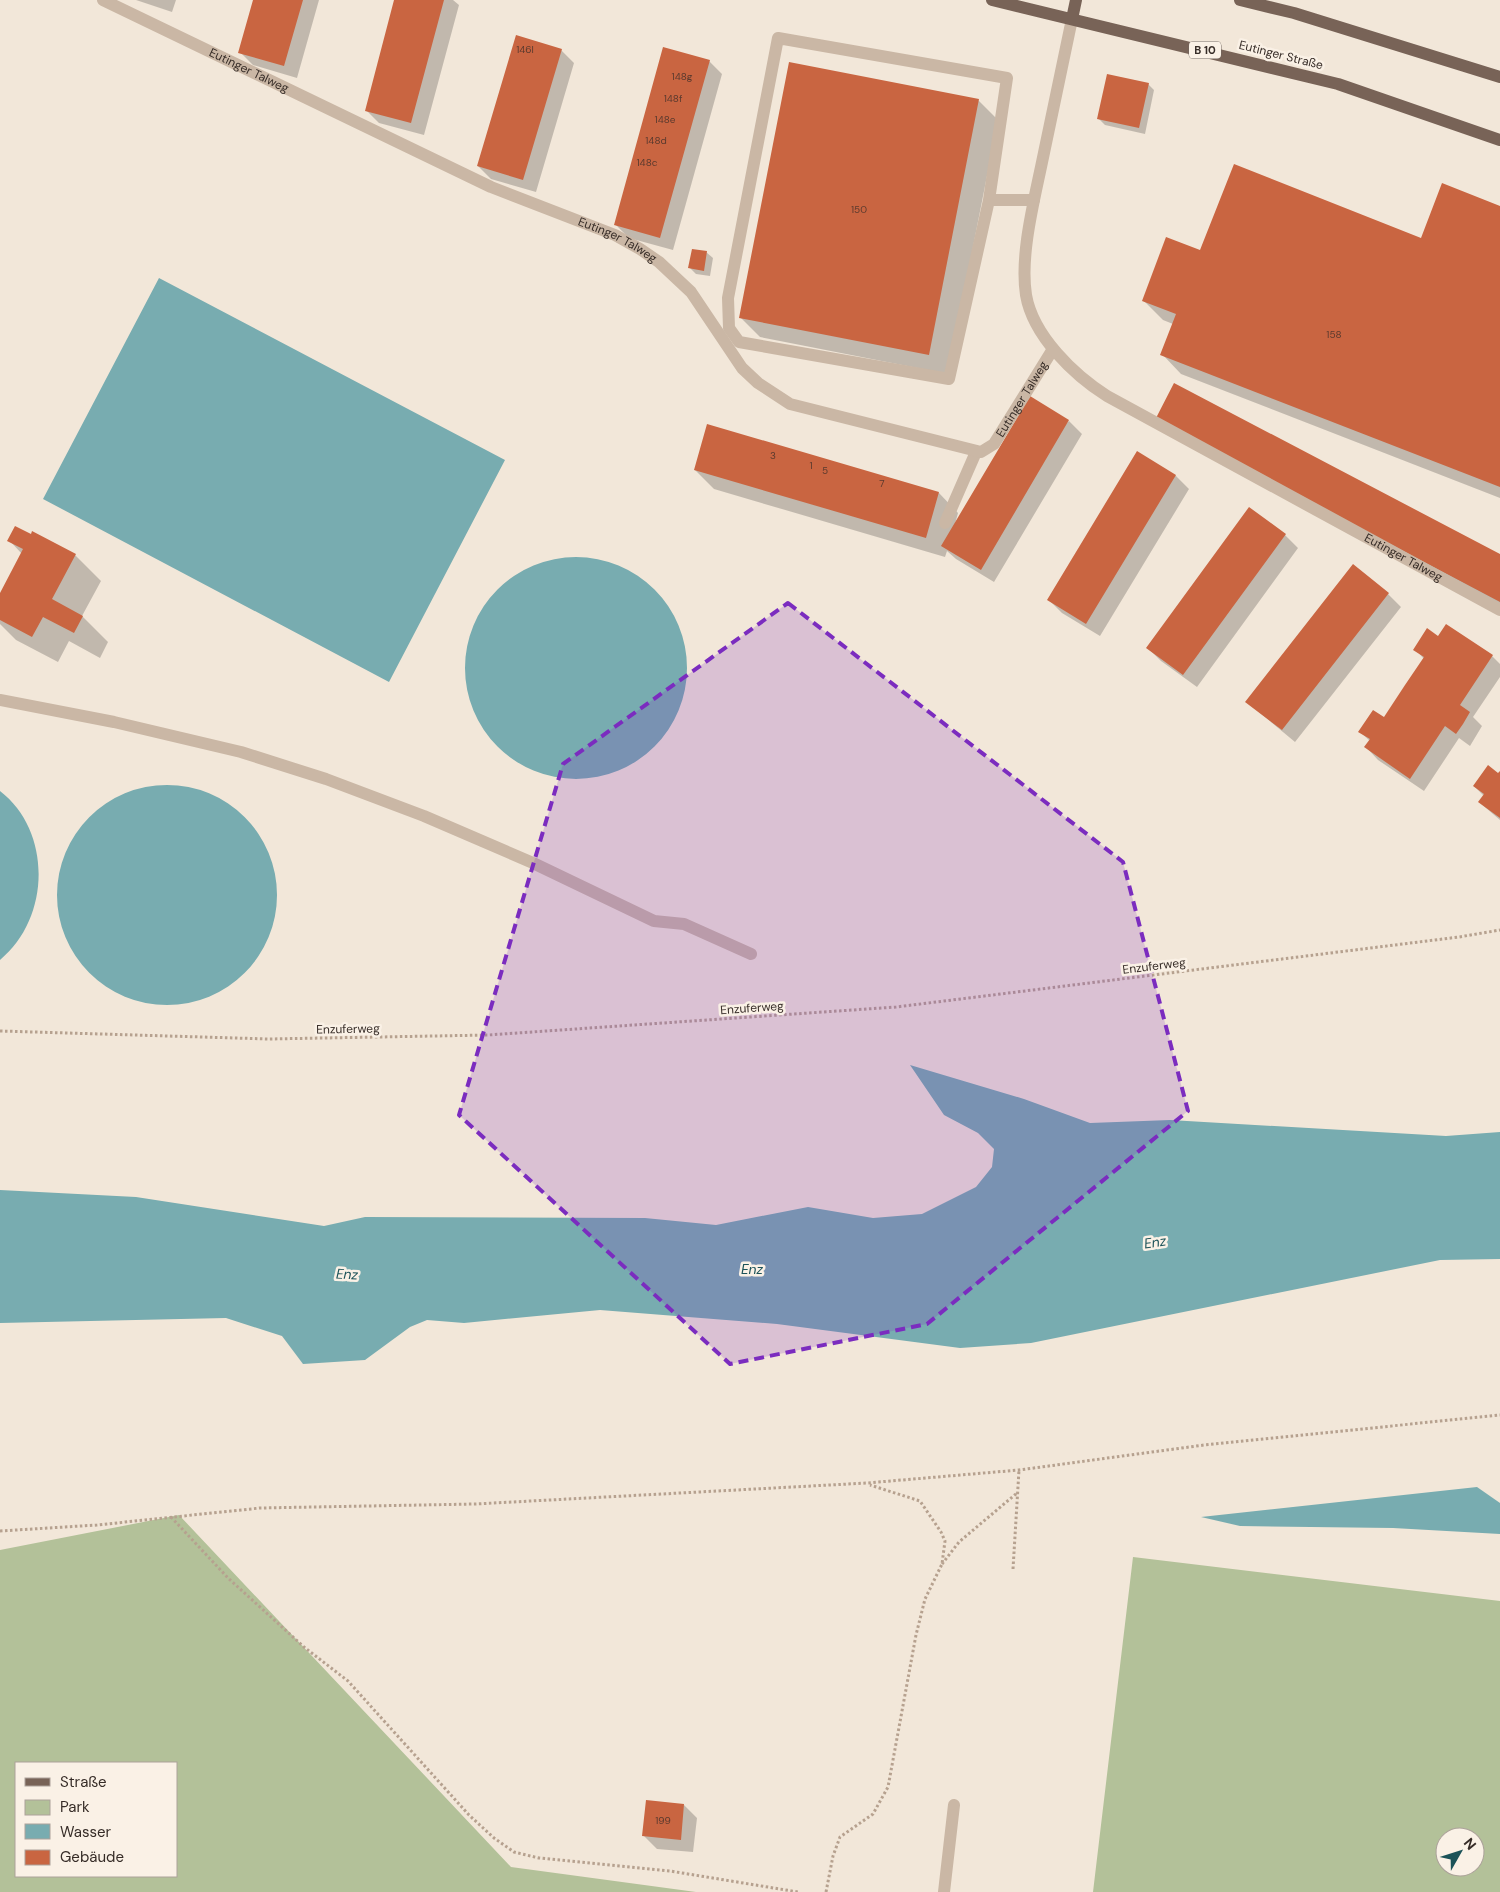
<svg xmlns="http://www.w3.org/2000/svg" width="1500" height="1892" font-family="'DM Sans',sans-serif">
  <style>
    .green { fill: #b3c199; fill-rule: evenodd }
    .water { fill: #78acb0 }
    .shadow { fill: #0003 }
    .building { fill: #c96541 }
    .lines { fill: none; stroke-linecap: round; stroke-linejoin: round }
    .path { stroke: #b6a18f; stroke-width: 3; stroke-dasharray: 2.5 2.5; stroke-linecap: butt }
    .service { stroke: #cab7a5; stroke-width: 12 }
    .minor { stroke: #cab7a5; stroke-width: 12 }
    .primary { stroke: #786357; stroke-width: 12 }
    .marked { fill: #7b2cbf; fill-opacity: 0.2; stroke: #7b2cbf; stroke-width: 4; stroke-dasharray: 10 6; stroke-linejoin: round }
    .labels { text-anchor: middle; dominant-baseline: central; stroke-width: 5; stroke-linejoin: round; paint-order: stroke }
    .number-label { font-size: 10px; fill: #5b3a2e }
    .shield { fill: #faf1e6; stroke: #716760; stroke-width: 1 }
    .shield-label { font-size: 11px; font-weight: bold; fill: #362c27 }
    .street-label { font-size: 12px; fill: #362c27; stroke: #faf1e6 }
    .water-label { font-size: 14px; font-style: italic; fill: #1b5258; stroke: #faf1e6 }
  </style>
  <rect width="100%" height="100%" fill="#f2e7d9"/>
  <path class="green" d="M179,1515L511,1867L696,1892H0V1550ZM16,1763H176V1876H16Z
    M1133,1557L1500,1601V1892H1093ZM1445,1837H1475V1867H1445Z"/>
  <path class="water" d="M159,278L505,460L389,682L43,499Z
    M465 668a111 111 0 1 1 222 0a111 111 0 1 1-222 0Z
    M57 895a110 110 0 1 1 220 0a110 110 0 1 1-220 0Z
    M0,791C53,832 50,919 0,960Z
    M910,1065L1024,1099L1090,1123L1170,1120L1446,1136L1500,1132V1259L1440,1260L1031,1343L960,1348L777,1324L600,1310L464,1323L427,1320L410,1327L365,1360L303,1364L282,1336L226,1318L0,1323V1190L136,1197L324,1226L365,1217L645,1218L716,1225L808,1207L873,1218L922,1214L976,1187L992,1167L994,1149L978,1133L944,1115Z
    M1477,1487L1500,1503V1534L1393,1528L1240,1526L1201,1517Z"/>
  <path class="shadow" d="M136,0H176L172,12Z
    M254,0H319L297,78L253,65L240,52Z
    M395,0H453L459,5L424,135L379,123L366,110Z
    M561,50L574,63L536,192L491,179L478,166Z
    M709,61L722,74L673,250L629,238L616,225Z
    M1148,84L1154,90L1145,134L1105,125L1099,119Z
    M978,100L998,120L948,374L760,337L740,317Z
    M1500,207V498L1181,374L1162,354L1173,324L1163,320L1143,300L1201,252L1422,239Z
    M706,252L713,258L710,276L696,274L690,268Z
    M1069,421L1082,434L994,582L956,559L947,551L945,557L714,489L695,470L939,493L958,513L955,524Z
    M1176,439L1500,556V610Z
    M1138,453L1176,476L1189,489L1100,636L1062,613L1049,600Z
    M1249,509L1285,535L1298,548L1197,687L1161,661L1148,648Z
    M9,540L75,555L101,581L82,616L108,642L100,658L69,641L58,662L16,640L0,624V595L22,554Z
    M1388,594L1401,607L1295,742L1247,702Z
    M1438,637L1492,656L1500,664V677L1473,717L1482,726L1470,746L1459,738L1424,791L1378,760L1366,747L1370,741L1360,732L1384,719L1424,659L1415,649Z
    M1500,773V820L1479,802L1484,796L1474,786Z
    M684,1805L697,1818L693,1852L657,1849L644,1836Z"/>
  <path class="building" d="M253,0H303L284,66L238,53Z
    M394,0H444L411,123L365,111Z
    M516,35L562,49L523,180L477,166Z
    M663,47L710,60L660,238L614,225Z
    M789,62L979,99L929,355L739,318Z
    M1107,74L1149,83L1139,128L1097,119Z
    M1234,164L1421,238L1442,183L1500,206V487L1160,355L1176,314L1142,301L1166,237L1200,250Z
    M692,249L707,251L704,271L688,268Z
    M1174,383L1500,554V602L1155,420Z
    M1030,396L1069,420L981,570L941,546Z
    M707,424L939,492L926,538L694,470Z
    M1137,451L1176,475L1086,624L1047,600Z
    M1249,507L1286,534L1183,675L1146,648Z
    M15,526L31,534L32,531L76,554L52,599L83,616L74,633L43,617L32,637L0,620V593L23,549L7,541Z
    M1353,564L1389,593L1282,730L1245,702Z
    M1446,624L1493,655L1460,705L1470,712L1463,724L1456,734L1445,726L1410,779L1364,747L1370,739L1358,732L1373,710L1384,717L1405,685L1424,657L1413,650L1427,628L1438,636Z
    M1488,765L1498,773L1500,771V818L1478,802L1484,794L1473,786Z
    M646,1800L684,1804L681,1840L642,1836Z"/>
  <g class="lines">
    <path class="path" d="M0,1031L269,1039L488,1035L896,1007L1459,937L1500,930
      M171,1517L228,1578L304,1647L348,1681L469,1815L494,1838L514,1852L539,1858L670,1871L798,1892
      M0,1531L97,1525L260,1508L475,1504L867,1483L1019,1470L1204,1445L1500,1415
      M942,1564L959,1542L1017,1493
      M1013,1569L1019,1470
      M826,1892L833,1856L840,1837L873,1814L888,1787L916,1635L925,1599L942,1564L945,1541L941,1532L920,1501L870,1485"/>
    <path class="service" d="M989,200L949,379L739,342L729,328L728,298L778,38L1007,78L989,200H1034
      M945,523L976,452
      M0,700L114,722L241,752L326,779L424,816L533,863L654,921L684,924L751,954
      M944,1892L954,1805"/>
    <g class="minor">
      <path id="s1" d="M103,0L491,187L615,235L640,249L659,262L691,292L742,368L758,383L790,404L981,452L994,444L1053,349"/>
      <path id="s2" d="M1072,19C1062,68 1051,118 1041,167C1033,205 1020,257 1026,295C1033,336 1074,375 1107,396L1500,610"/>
    </g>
    <path class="primary" d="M992,0L1338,84L1500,140
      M1240,0L1294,13L1500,77
      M1072,19L1076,0"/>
  </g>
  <path class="marked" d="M788,603L1123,862L1188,1111L927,1324L730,1364L459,1115L563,764Z"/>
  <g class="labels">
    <g class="number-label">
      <text x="525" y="49">146l</text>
      <text x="682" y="76">148g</text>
      <text x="673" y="98">148f</text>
      <text x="665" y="119">148e</text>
      <text x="656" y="140">148d</text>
      <text x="647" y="162">148c</text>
      <text x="859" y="209">150</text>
      <text x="1334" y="334">158</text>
      <text x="773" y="455">3</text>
      <text x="811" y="465">1</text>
      <text x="825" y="470">5</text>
      <text x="882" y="483">7</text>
      <text x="663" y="1820">199</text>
    </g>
    <rect class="shield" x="1189" y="41.5" width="32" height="17" rx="4"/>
    <g class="shield-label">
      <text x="1205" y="50">B 10</text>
    </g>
    <g class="street-label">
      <text transform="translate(1281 55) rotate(14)">Eutinger Straße</text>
      <text stroke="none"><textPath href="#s1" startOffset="162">Eutinger Talweg</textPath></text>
      <text stroke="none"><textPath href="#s1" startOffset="568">Eutinger Talweg</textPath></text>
      <text stroke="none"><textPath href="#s1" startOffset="1076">Eutinger Talweg</textPath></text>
      <text stroke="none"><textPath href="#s2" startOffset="751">Eutinger Talweg</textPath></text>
      <text transform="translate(1154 966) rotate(-7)">Enzuferweg</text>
      <text transform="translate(752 1008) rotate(-4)">Enzuferweg</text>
      <text transform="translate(348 1029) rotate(-1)">Enzuferweg</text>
    </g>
    <g class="water-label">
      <text transform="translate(1155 1242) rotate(-8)">Enz</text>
      <text x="752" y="1269">Enz</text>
      <text transform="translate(347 1274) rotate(3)">Enz</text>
    </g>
  </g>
  <rect x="15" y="1762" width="162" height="115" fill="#faf1e6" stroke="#aca29a"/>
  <rect x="25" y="1778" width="25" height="8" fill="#786357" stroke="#aca29a"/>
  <text x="60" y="1787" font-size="15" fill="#362c27">Straße</text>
  <rect x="25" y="1800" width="25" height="15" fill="#b3c199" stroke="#aca29a"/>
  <text x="60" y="1812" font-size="15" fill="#362c27">Park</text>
  <rect x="25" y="1824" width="25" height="15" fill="#78acb0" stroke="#aca29a"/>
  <text x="60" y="1837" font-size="15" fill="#362c27">Wasser</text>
  <rect x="25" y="1850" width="25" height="15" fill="#c96541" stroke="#aca29a"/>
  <text x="60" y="1862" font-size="15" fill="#362c27">Gebäude</text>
  <g transform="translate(1460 1852) rotate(51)"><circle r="24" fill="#faf1e6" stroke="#aca29a"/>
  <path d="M0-4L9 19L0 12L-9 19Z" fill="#1b5258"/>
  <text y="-8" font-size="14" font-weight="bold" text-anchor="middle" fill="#362c27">N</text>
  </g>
</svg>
